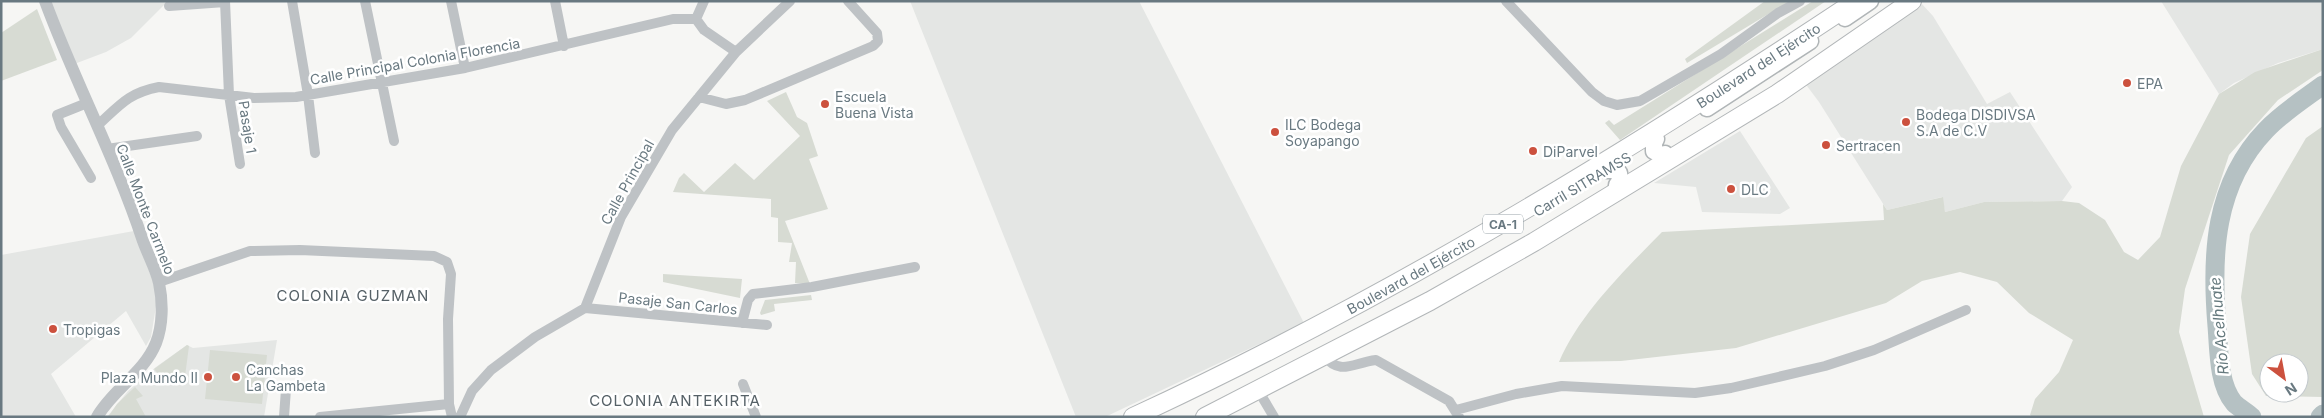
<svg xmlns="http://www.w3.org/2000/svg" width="2324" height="418" font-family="Inter,sans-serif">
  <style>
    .built { fill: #e4e6e4 }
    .green { fill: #d7dbd3; fill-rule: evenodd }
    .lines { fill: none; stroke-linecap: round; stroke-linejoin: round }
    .river { stroke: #b5c1c3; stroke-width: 19 }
    .primary-casing { stroke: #b0b5b7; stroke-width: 19 }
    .trunk-casing { stroke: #b2b6b8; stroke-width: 20 }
    .minor { stroke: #bec2c5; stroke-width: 10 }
    .tertiary { stroke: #bec2c5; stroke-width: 12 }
    .primary { stroke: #fff; stroke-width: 16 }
    .trunk { stroke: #fff; stroke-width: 18 }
    .poi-dot { fill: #cc513e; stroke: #fff; stroke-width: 2 }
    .labels { text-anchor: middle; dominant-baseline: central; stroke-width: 5; stroke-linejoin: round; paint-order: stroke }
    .shield { fill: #fff; stroke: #96a1a7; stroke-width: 1 }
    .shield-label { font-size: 12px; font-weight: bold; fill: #697981 }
    .street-label { font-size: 14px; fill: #697981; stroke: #fff }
    .poi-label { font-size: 14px; fill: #697981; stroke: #fff; text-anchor: start }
    .neighbourhood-label { font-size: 15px; letter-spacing: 1px; fill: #566167; stroke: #fff }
    .water-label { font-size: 15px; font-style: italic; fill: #65797d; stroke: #fff }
  </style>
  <rect width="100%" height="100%" fill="#f6f6f4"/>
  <path class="built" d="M45,1H168L131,38L106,52L69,66Z
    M910,1H1139L1304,323L1105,417H1076Z
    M2161,1H2323V49L2278,63L2234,83L2219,94Z
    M1921,3L1933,16L1987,104L2010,92L2072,187L2062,201L1984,202L1945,212L1942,197L1887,210L1819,102L1804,82Z
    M1740,131L1790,208L1780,214L1702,212L1696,187L1654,183Z
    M134,231L154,284L157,300L151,337L146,346L126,311L51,374L76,417H1V255Z
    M277,340L264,417H107L128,391L156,367L187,345L193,348Z"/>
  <path class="green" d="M1765,1H1790L1687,63L1685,59Z
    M1813,1H1826L1620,140L1605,123L1609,120L1614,125Z
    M37,9L57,60L1,81V33Z
    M2323,49V70L2278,100L2229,155L2185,289L2179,332L2204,417H2032L2030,415L2035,399L2059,372L2073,340L2029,313L1997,282L1960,272L1922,281L1886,303L1736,348L1621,361L1559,362C1580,313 1625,270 1662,232L1884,220L1883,204L1887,210L1943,197L1945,212L1984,202L2062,201L2079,203L2105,220L2124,252L2138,260L2160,237L2181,166L2219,94L2255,72Z
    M786,92L797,117L807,123L818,156L809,159L828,209L785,221L810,284L795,283L796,262H789L792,243L778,242V218L771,217V199L673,192L679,178L684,173L704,192L735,163L754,180L800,136L767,101Z
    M2323,126V397L2266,396L2252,374L2241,297L2250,234L2306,138ZM2269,363H2299V393H2269Z
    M663,274L742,279L740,298L663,282Z
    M811,295L812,300L774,304L775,311L761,315L760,313L765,300Z
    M187,345L189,346L184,384L175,382L168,384L154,369Z
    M210,350L267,355L262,404L205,399Z
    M135,387L143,396L136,399L146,417H108L117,404Z"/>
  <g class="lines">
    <path class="river" d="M2252,417C2247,412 2239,408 2234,403C2218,384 2219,349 2217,326C2211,255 2214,184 2266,130C2282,113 2304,99 2323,85
      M2320,417L2323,414"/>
    <defs>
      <path id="primary" d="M1845,18L1870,1
        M1707,108L1810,41
        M1656,139L1654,143V151L1661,155L1665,154
        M1607,170H1616L1619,173L1620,181L1617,185"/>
      <g id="trunk">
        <path id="s1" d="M1133,417C1386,300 1624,155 1856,1"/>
        <path d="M1205,417L1430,301L1534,242L1777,94L1912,1"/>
      </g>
    </defs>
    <use href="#primary" class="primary-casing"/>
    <use href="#trunk" class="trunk-casing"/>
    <path class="minor" d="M225,1L229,95L240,164
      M292,1L308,95L315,153
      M365,1L394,141
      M451,1L465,68
      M555,1L564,46
      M1506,1L1592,92L1604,101L1617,105L1640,101L1721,54L1778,13L1800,1
      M169,6L225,2
      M696,19L704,1
      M699,97L726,104L745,100L873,46L878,41L877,33L848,1
      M87,103L57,115L61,127L91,178
      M97,126C120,105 128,93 159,87L254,98L296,97L465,68L673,19H696L704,30L736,52
      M107,149L197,136
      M159,282L250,251L300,250L434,256L447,262L451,274L448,319L449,404L452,417
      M585,308L767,325
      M742,323L748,300L753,294L812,287L915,267
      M1324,356C1341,376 1352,363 1376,360L1449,401L1459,417
      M743,384L756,417
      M1258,390L1274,417
      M1456,410L1516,394L1562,386L1695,393L1731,388L1825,366L1874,350L1966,310
      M284,417L286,389
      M320,417L449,404
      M460,417L472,391L491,370L535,337L585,308L621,217L672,130L736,52L790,1"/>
    <path class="tertiary" d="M45,1C75,82 116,159 143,241C148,255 156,269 159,283C163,302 163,325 156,343C144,373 113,389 97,417"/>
    <use href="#primary" class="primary"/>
    <use href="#trunk" class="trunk"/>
  </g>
  <g class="poi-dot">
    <circle cx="2127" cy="83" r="5"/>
    <circle cx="825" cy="104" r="5"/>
    <circle cx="1906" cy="122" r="5"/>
    <circle cx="1275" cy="132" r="5"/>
    <circle cx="1826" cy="145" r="5"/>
    <circle cx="1533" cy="151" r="5"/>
    <circle cx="1731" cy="189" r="5"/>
    <circle cx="53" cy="329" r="5"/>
    <circle cx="208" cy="377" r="5"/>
    <circle cx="236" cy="377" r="5"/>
  </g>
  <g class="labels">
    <rect class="shield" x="1483" y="214.5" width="40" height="19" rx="4"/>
    <g class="shield-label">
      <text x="1503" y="224">CA-1</text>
    </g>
    <g class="street-label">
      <text transform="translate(415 61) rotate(-10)">Calle Principal Colonia Florencia</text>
      <text stroke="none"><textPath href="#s1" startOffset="718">Boulevard del Ejército</textPath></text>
      <text transform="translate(248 127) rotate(81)">Pasaje 1</text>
      <text transform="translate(627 182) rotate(-61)">Calle Principal</text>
      <text transform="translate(1582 184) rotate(-31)">Carril SITRAMSS</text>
      <text transform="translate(146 209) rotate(69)">Calle Monte Carmelo</text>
      <text stroke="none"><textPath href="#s1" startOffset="312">Boulevard del Ejército</textPath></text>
      <text transform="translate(678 303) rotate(6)">Pasaje San Carlos</text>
    </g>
    <g class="poi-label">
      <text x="2137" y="83">EPA</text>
      <text x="835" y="96">Escuela<tspan x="835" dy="16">Buena Vista</tspan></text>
      <text x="1916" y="114">Bodega DISDIVSA<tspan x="1916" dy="16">S.A de C.V</tspan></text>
      <text x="1285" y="124">ILC Bodega<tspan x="1285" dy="16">Soyapango</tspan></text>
      <text x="1836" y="145">Sertracen</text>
      <text x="1543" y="151">DiParvel</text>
      <text x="1741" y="189">DLC</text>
      <text x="63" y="329">Tropigas</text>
      <text x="246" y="369">Canchas<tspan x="246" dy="16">La Gambeta</tspan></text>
      <text x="198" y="377" text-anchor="end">Plaza Mundo II</text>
    </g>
    <g class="neighbourhood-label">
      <text x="353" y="295">COLONIA GUZMAN</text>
      <text x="675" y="400">COLONIA ANTEKIRTA</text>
    </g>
    <g class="water-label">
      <text transform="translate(2219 326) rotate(-95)">Río Acelhuate</text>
    </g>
  </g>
  <rect width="2324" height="418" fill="none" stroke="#697981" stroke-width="5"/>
  <g transform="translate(2284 378) rotate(148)"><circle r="24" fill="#ffffff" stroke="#c3c9cd"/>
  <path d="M0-4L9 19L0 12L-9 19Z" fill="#cc513e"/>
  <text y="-8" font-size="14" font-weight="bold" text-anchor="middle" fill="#697981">N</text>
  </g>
</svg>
